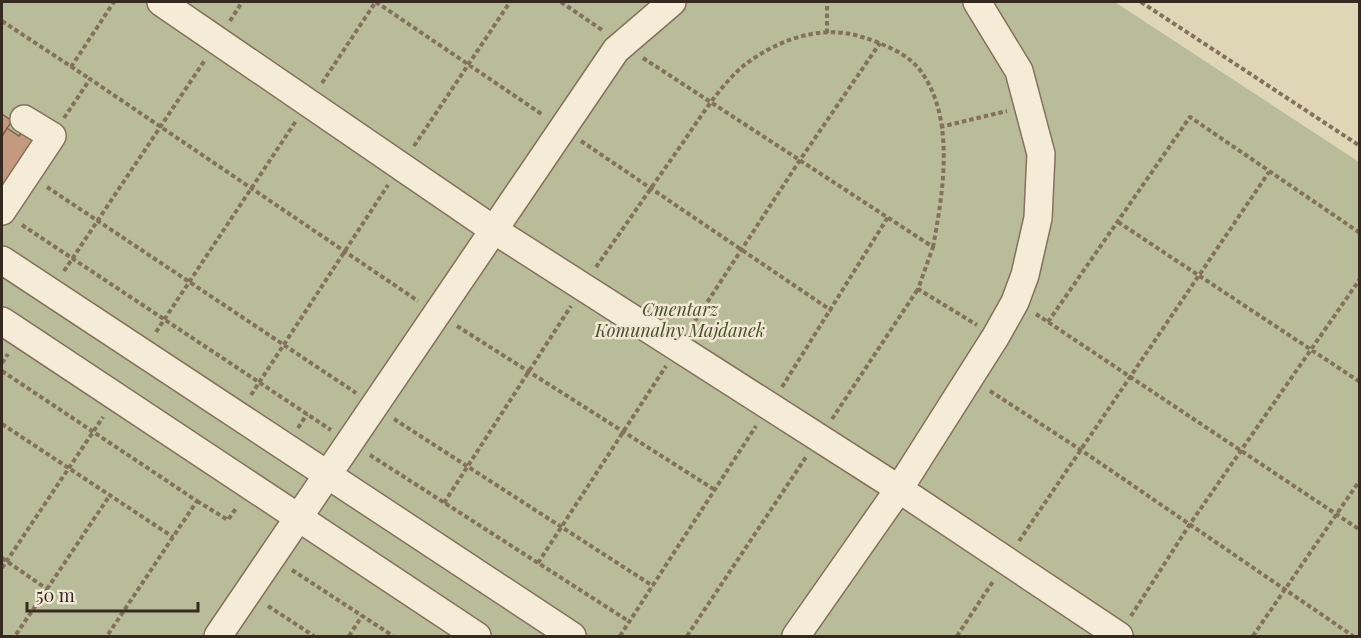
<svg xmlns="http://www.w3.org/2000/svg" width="1361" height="638" font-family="'Playfair Display',serif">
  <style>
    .farmland { fill: #ded6b4 }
    .cemetery { fill: #b9bc99 }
    .building { fill: #c49a7f; stroke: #805b46; stroke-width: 1.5 }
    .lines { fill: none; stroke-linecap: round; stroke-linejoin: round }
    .street-casing { stroke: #83705d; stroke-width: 30 }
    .path { stroke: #83705d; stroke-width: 4; stroke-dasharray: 4.5 3; stroke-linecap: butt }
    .street { stroke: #f5ecd8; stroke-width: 27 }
    .labels { text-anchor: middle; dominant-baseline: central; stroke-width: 5; stroke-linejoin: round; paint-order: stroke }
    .park-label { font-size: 18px; font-style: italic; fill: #474f28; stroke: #f2e8d5 }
  </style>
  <rect width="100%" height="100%" fill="#eadec6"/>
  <path class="farmland" d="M1115,2H1359V163L1164,34Z"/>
  <path class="cemetery" d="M2,2H1115L1359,162V636H2Z"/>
  <path class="building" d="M2,114L12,121L2,136Z
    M7,128L19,136L25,128L39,138L7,188L2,185V137Z"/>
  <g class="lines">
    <defs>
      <path id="street" d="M161,2L494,230L899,489L1119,636
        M2,211L52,136L24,119
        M2,260L572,636
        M2,321L477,636
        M218,636L616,50L672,2
        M796,636L899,489L996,336L1015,302L1025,275L1038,218L1041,154L1019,71L977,2"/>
    </defs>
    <use href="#street" class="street-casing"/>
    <path class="path" d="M376,2L543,115
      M561,2L602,30
      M1141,2L1360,146
      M2,21L90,79
      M230,21L242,2
      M827,33V2
      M643,58L933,247L918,289L977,325
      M71,67L114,2
      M322,83L375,3L373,2
      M64,118L90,79L418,301
      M940,127L1007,111
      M581,141L832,311
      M414,146L510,2
      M47,187L356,393
      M1118,222L1360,382
      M22,225L331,430
      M596,267C625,226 653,185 682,144C699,119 723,81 747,63C780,39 822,24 862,37C881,43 907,53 920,70C956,118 943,193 933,247
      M64,271L205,60
      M1036,314L1360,530
      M1048,322L1190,117L1360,233
      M457,326L715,490
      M691,327L800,160L880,43
      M156,332L296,121
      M2,363L8,354
      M2,371L197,501L107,636
      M782,387L888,217
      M990,391L1081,450L1353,636
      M251,395L388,185
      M394,419L653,586
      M832,419L918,289
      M2,424L173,537
      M298,428L307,414
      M370,455L630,622
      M197,501L228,520L237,507
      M444,503L571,306
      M1019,541L1269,172
      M2,558L47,589L15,636
      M538,563L666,366
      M2,568L103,417
      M292,570L393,636
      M47,589L110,495
      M268,606L314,636
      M1131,616L1190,524L1360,279
      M349,636L362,616
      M620,636L756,426
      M687,636L806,457
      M957,636L994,580
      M1253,636L1360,480"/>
    <use href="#street" class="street"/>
  </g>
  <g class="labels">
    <g class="park-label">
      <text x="680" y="309">Cmentarz<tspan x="680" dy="21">Komunalny Majdanek</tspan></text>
    </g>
  </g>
  <rect width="1361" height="638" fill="none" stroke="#352920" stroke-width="6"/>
  <path d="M27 602v9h171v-9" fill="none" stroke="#352920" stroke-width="3"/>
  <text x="36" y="602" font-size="18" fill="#352920" stroke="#f2e8d5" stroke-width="4.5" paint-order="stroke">50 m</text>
</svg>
